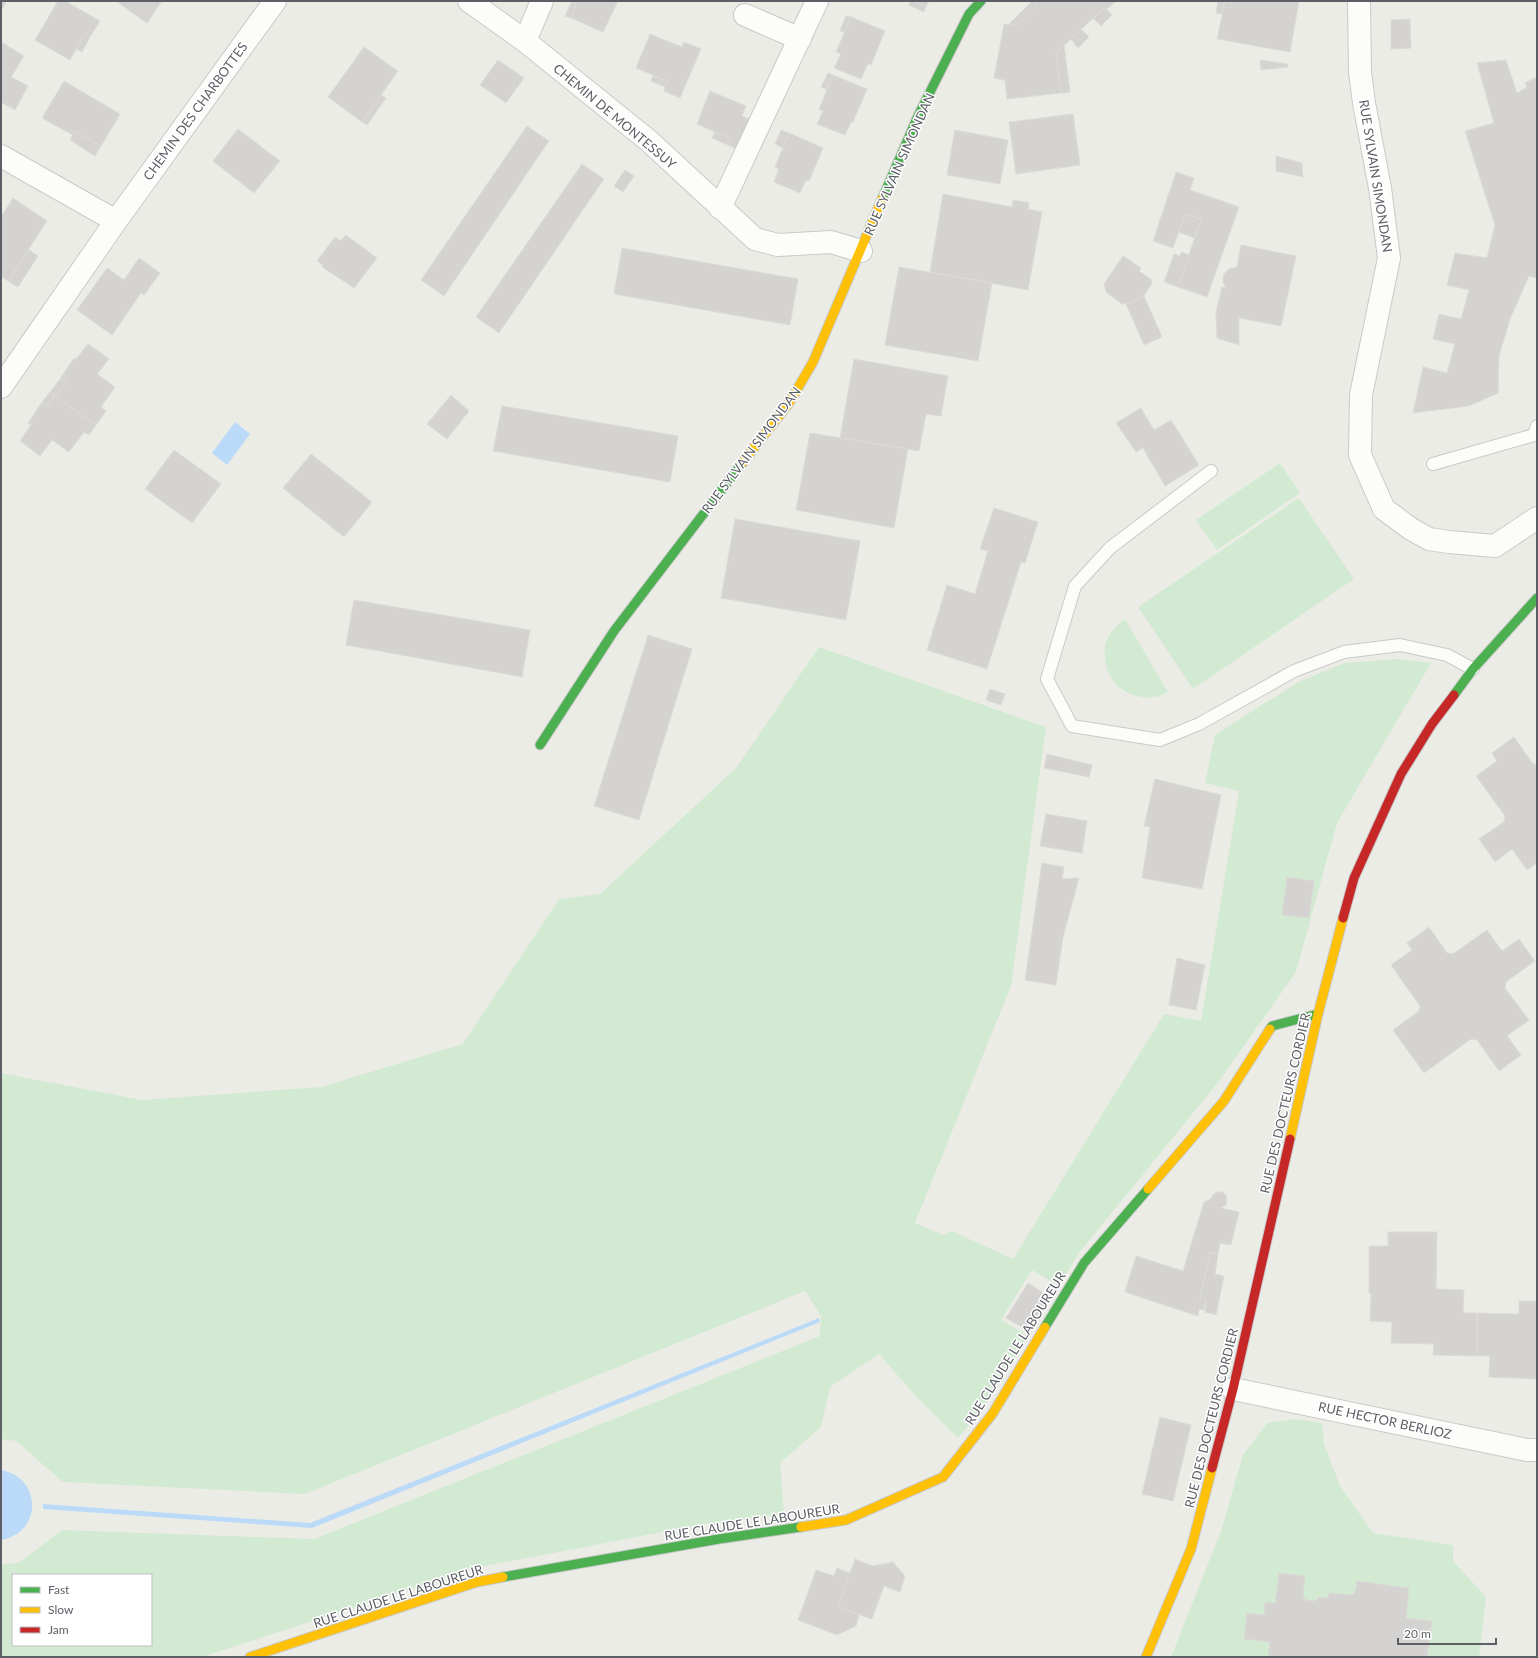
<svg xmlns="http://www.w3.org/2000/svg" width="1538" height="1658" font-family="Lato,sans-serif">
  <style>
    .green { fill: #d3ead2; fill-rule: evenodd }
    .water { fill: #badaf8 }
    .building { fill: #d4d3d1; stroke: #dcdbd6 }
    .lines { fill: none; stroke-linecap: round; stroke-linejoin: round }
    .lane-casing { stroke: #c9c9c7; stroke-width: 14 }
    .street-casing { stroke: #c9c9c7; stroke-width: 24 }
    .fast-casing { stroke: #c9c9c9; stroke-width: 11 }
    .slow-casing { stroke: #c9c9c9; stroke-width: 11 }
    .jam-casing { stroke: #c9c9c9; stroke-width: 11 }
    .lane { stroke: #fcfcfb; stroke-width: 12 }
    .street { stroke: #fcfcfb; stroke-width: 22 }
    .fast { stroke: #4caf50; stroke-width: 9 }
    .slow { stroke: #ffc107; stroke-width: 9 }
    .jam { stroke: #c62828; stroke-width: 9 }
    .labels { text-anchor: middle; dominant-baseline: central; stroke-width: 3; stroke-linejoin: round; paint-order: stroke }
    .street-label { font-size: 13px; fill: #5c5f65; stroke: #fff }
  </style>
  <rect width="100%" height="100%" fill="#ecece7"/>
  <path class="green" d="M1280,463L1300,493L1217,550L1196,520Z
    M1299,498L1354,579L1193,689L1138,607Z
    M1125,619L1168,692C1164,694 1159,697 1154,697C1132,700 1109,686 1106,664C1104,657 1104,647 1107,640C1111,631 1117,625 1125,619Z
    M819,647L1046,727L1011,986L915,1223L944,1235L952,1231L1013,1259L1164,1014L1201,1021L1239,791L1205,783L1215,735L1298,682L1345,663L1398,659L1431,663L1337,823L1296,972L1220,1080L1079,1253L1059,1286L1032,1270L1001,1320L1028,1336L982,1410L958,1438L913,1393L879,1354L830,1387L821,1427L780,1463L784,1514L699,1525L475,1568L202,1657H1V1565L20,1562L62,1530L314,1539L820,1336L821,1316L805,1291L305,1494L63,1482L16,1441L1,1439V1073L142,1100L321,1087L463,1044L559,899L600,894L736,768ZM13,1575H151V1645H13Z
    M1296,1419L1322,1423L1324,1444L1340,1486L1373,1533L1453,1545V1561L1486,1597L1479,1657H1171L1221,1531L1243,1455L1267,1423Z"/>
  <path class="water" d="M235,422L250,434L227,465L212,453Z
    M819,1318L820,1322L312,1528L43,1509V1504L310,1523Z
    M1,1470C42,1477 43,1533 1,1540Z"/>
  <path class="building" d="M1,1L6,3L1,11Z
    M58,1H65L100,21L90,37L85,34L70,60L35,40Z
    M116,1H162L147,23Z
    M572,1L577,3L571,18L565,16Z
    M577,1H618L603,32L571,18Z
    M911,1L926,6L924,12L909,5Z
    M913,1H929L926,6Z
    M1032,1L1038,6L1017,26L1008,25Z
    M1033,1H1116L1107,9L1105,7L1056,53L1061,93L1007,99L1005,80L994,78L1004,24L1017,26L1038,6Z
    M1218,1H1225L1222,14L1216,13Z
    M1233,1H1299L1290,52L1217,39L1225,2L1233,3Z
    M1105,7L1112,15L1101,26L1093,18Z
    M846,16L851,17L845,32L840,31Z
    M851,17L885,31L871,65L868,64L861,79L834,68L841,54L836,52Z
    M1410,19L1411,48L1391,49V20Z
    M1081,29L1089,37L1078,48L1071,39Z
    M85,34L90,37L82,52L76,49Z
    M650,34L682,47L684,42L701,49L680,98L664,91L667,81L636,68Z
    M1,42L24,56L11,77L28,86L15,110L1,102Z
    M1064,45L1070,92L1061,93L1056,53Z
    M364,47L398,71L362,122L328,97Z
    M498,60L524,78L506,103L480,85Z
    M1260,60L1288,64V67L1261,70Z
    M1506,60L1517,93L1527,87L1525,83L1537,77V278L1529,276L1510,319L1499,356L1498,393L1469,406L1413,413L1423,367L1447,373L1455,344L1433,339L1439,314L1461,319L1469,290L1447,285L1455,253L1487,258L1495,225L1465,131L1494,123L1477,63Z
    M828,73L833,75L826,89L821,87Z
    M833,75L867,89L853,122H851L845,135L817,124L823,111L819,109Z
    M653,76L667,81L665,87L651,81Z
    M64,81L120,114L101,146L75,131L73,135L42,118Z
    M710,91L746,106L742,116L754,121L741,151L728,145L731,139L697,124Z
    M381,95L386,98L367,125L362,122Z
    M1073,114L1080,165L1016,174L1009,122Z
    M527,126L549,141L444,296L421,280Z
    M238,129L280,161L254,193L213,161Z
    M781,130L789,133L783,148L775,144Z
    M955,130L1008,140L1000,184L947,175Z
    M75,131L101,146L95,156L70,140Z
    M715,132L731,139L728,145L712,138Z
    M789,133L823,148L809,181L806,180L800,193L774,182L779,169L775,167Z
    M1276,156L1302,163L1303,177L1276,171Z
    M582,164L604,179L499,333L476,317Z
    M625,170L634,176L623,192L614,186Z
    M1176,172L1194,178L1190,190L1239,207L1207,297L1178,287L1201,219L1185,214L1173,248L1153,241Z
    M943,194L1012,207L1013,200L1029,203L1028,209L1042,212L1028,290L930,272Z
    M13,198L47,221L8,281L1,276V217Z
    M1185,214L1201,219L1195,238L1178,232Z
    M346,235L377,258L354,288L322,267L323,265L317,261L335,237L341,241Z
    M1241,245L1296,256L1281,326L1239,318V345L1217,338L1216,312L1222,287L1226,288L1223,282L1224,274L1229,269L1237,267Z
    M622,248L798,279L790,325L614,294Z
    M29,250L38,256L18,287L8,281Z
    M1181,252L1189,255L1178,287L1164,282L1174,254L1180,256Z
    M1123,256L1141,268L1139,271L1152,280L1151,285L1144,296L1126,304H1122L1106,292L1104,284Z
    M139,258L160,273L144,295L141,293L112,335L77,310L107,268L124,280Z
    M899,267L992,283L978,361L885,345Z
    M1144,296L1162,337L1144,345L1126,304Z
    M88,344L109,359L97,374L115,387L101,407L106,411L96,425L55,396L66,382L60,379L74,358L76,359Z
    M854,359L948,376L941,416L926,414L919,451L840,438Z
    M60,379L66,382L55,396L50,392Z
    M50,392L55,396L48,406L42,402Z
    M451,395L469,411L447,439L427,424Z
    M55,396L96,425L89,435L84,432L69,452L52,440L40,456L20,441L31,425L28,423L42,402L48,406Z
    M502,406L678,436L670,482L493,451Z
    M1141,408L1154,430L1171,420L1199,465L1165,486L1143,448L1136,452L1116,423Z
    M810,433L908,449L894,528L796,510Z
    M174,450L221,484L192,523L145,489Z
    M311,454L372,502L344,537L283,488Z
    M994,508L1038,522L1025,563L1021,562L987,669L927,650L947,585L975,594L988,551L980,549Z
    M735,519L860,541L846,620L721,598Z
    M354,600L530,630L522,677L346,645Z
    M648,635L692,649L639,820L594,806Z
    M990,689L1005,694L1001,705L986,700Z
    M1514,737L1533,764H1537V863L1527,870L1512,849L1495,862L1479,839L1504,822L1505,816L1476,776L1497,761L1492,753Z
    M1047,754L1092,765L1089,777L1044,768Z
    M1155,779L1221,795L1202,889L1142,878L1150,827L1144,826Z
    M1046,814L1087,821L1082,853L1040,846Z
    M1042,863L1064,867L1062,879L1079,878L1063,937L1056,985L1025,980Z
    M1287,877L1314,881L1309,918L1282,915Z
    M1429,927L1447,953L1453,954L1487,930L1502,951L1519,939L1535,961L1506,982L1505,988L1529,1020L1507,1036L1521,1055L1499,1071L1477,1040L1471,1039L1424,1073L1393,1030L1419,1011L1420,1006L1391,965L1412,950L1407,943Z
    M1177,958L1205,965L1196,1010L1169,1005Z
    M1216,1192H1223L1227,1197L1226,1205L1221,1208L1239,1212L1231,1245L1220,1243L1218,1254L1210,1252L1200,1298L1206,1300L1204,1310L1199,1309L1198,1316L1125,1292L1136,1256L1183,1271L1204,1202L1211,1199L1212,1196Z
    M1388,1232H1437L1436,1289L1464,1290L1463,1313H1477V1356L1433,1355L1434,1344L1391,1343L1392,1322L1370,1321L1371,1293H1369V1246H1388Z
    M1210,1252L1218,1254L1215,1274L1224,1276L1216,1315L1205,1312L1206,1300L1200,1298Z
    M1028,1283L1050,1297L1029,1331L1006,1318Z
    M1519,1301H1537V1379L1489,1377L1490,1356H1477V1313L1519,1314Z
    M1160,1417L1191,1425L1173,1501L1142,1494Z
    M855,1559L873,1566L893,1562L905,1576L900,1592L884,1586L872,1619L838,1607Z
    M837,1568L850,1573L838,1607L859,1615L856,1626L837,1635L798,1620L816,1570L834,1576Z
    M1279,1573L1305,1576L1303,1596L1306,1600L1315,1601L1319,1597L1328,1598L1329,1593L1352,1595L1355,1592L1357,1581L1409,1588L1406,1618L1432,1621L1427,1657H1268L1270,1642L1244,1639L1247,1613L1264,1615L1265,1602L1275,1603Z"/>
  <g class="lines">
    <defs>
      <path id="lane" d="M1433,464L1534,435L1537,426
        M1211,471L1110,548L1075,586L1047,679L1072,726L1160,740L1199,724L1294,671L1344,652L1400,645L1447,655L1473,669"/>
      <path id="street" d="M469,1L525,41L649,141L755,239L778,245L831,242L861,251
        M1359,1L1360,72L1364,103L1380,188L1389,258L1361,395L1360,455L1384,509L1411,529L1429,539L1449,542L1495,546L1537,518
        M745,15L800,39
        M525,41L542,1
        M1,156L116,221
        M720,208L817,1
        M1,387L116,221L275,1
        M1233,1389L1527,1450H1537"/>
      <path id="fast" d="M882,199L918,116L969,14L981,1
        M1454,695L1473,669L1537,598
        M540,745L614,631L743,462
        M1270,1029L1272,1026L1318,1014
        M1045,1327L1084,1263L1148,1189
        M503,1577L719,1539L801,1527"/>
      <path id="slow" d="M743,462L789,403L813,362L882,199
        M1290,1139L1318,1014L1343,918
        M1148,1189L1224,1101L1270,1029
        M801,1527L846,1520L943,1477L993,1413L1045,1327
        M250,1657L477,1582L503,1577
        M1146,1657L1191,1549L1212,1468"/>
      <path id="jam" d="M1343,918L1354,878L1401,774L1432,724L1454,695
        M1212,1468L1233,1389L1290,1139"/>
    </defs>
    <use href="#lane" class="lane-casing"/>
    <use href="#street" class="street-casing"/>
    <use href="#fast" class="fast-casing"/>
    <use href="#slow" class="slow-casing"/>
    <use href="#jam" class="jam-casing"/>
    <use href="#lane" class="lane"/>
    <use href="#street" class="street"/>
    <use href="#fast" class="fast"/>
    <use href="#slow" class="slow"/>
    <use href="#jam" class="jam"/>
  </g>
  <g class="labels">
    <g class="street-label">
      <text transform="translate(195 111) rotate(-54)">CHEMIN DES CHARBOTTES</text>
      <text transform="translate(615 116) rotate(40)">CHEMIN DE MONTESSUY</text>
      <text transform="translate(899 164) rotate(-66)">RUE SYLVAIN SIMONDAN</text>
      <text transform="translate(1376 176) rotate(81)">RUE SYLVAIN SIMONDAN</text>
      <text transform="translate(751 450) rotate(-53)">RUE SYLVAIN SIMONDAN</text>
      <text transform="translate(1285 1103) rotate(-77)">RUE DES DOCTEURS CORDIER</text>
      <text transform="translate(1015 1348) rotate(-58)">RUE CLAUDE LE LABOUREUR</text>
      <text transform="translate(1211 1418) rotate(-76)">RUE DES DOCTEURS CORDIER</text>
      <text transform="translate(1385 1420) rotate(12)">RUE HECTOR BERLIOZ</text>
      <text transform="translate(752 1522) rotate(-9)">RUE CLAUDE LE LABOUREUR</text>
      <text transform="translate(398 1596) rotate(-18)">RUE CLAUDE LE LABOUREUR</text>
    </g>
  </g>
  <rect width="1538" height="1658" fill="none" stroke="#5c5f65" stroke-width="4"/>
  <rect x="12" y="1574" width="140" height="72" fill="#ffffff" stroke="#bebfc1"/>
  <rect x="20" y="1587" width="20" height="6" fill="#4caf50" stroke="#bebfc1"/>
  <text x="48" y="1594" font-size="12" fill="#5c5f65">Fast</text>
  <rect x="20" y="1607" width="20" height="6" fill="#ffc107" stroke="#bebfc1"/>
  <text x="48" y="1614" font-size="12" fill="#5c5f65">Slow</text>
  <rect x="20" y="1627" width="20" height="6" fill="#c62828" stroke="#bebfc1"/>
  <text x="48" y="1634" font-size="12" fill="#5c5f65">Jam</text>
  <path d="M1398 1638v6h98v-6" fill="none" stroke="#5c5f65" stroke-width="2"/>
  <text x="1404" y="1638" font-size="12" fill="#5c5f65" stroke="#ffffff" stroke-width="3" paint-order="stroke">20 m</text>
</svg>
